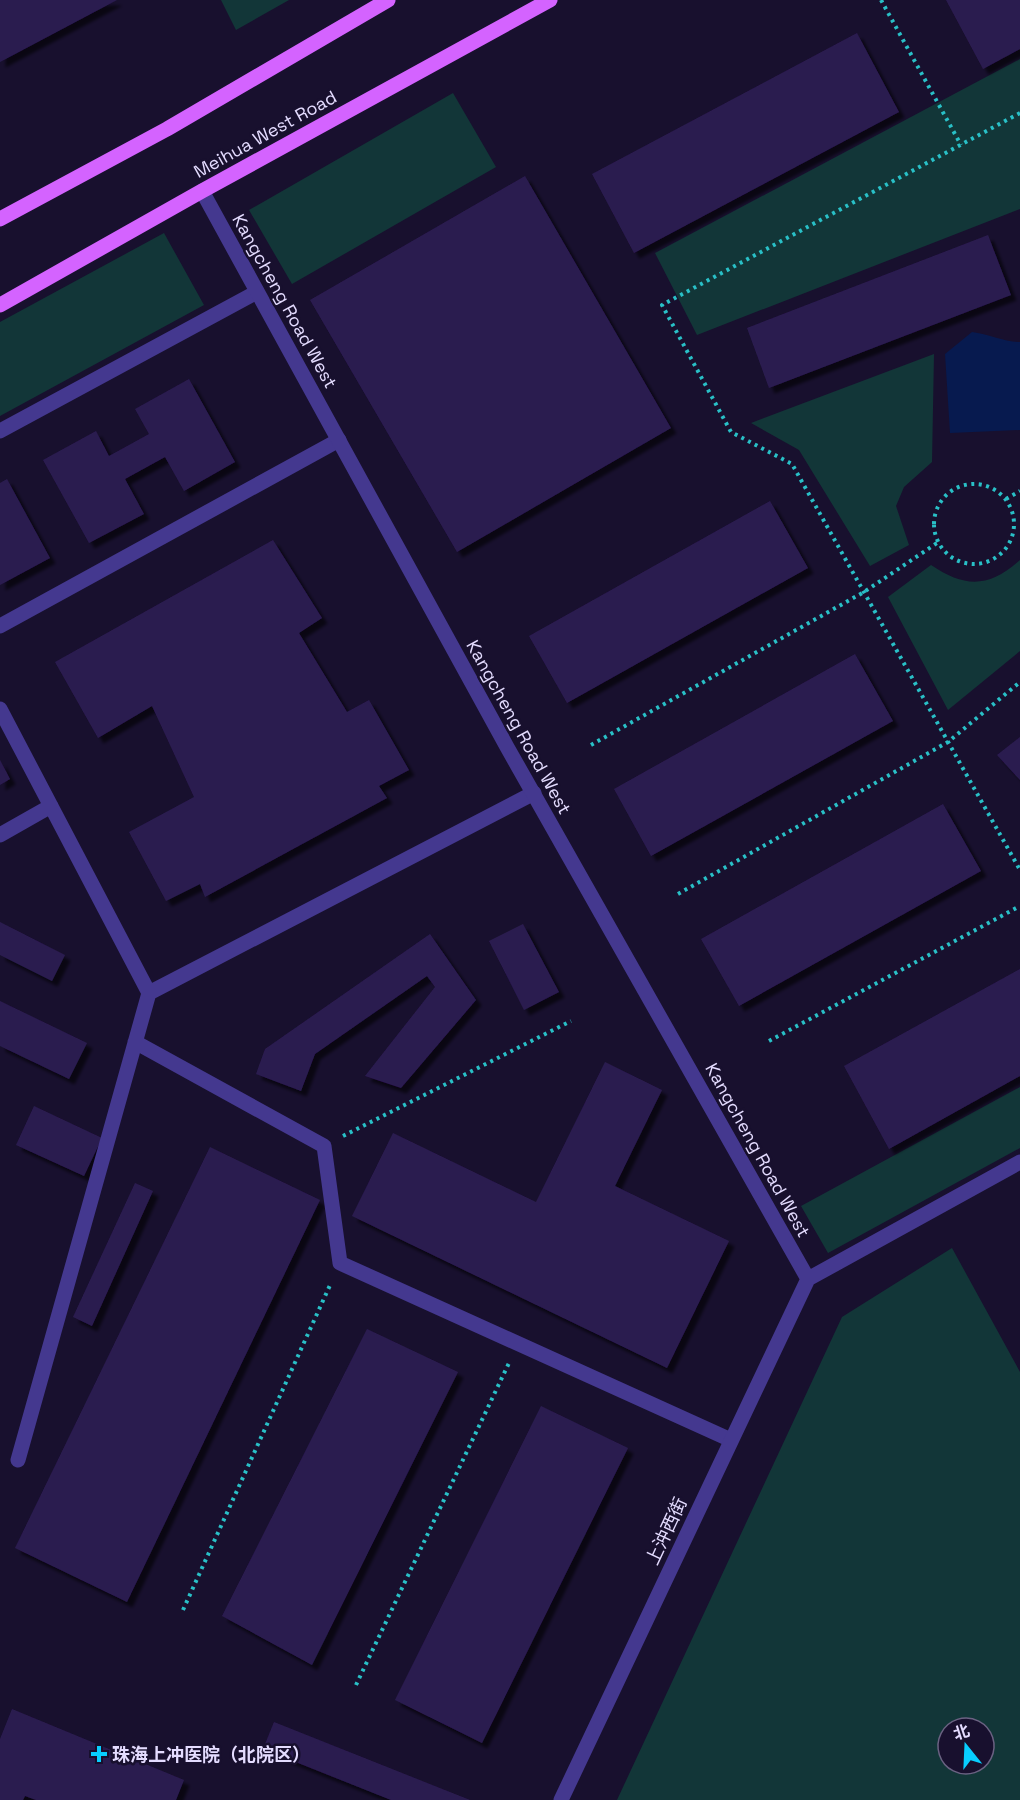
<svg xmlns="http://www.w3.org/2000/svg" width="1020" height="1800" font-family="'Space Grotesk','Noto Sans SC',sans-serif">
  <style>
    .green { fill: #123638; fill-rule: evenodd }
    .water { fill: #071a4f }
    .building { fill: #2b1b50; filter: url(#shadow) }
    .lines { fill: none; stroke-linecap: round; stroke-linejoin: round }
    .path { stroke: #29c0c7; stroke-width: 4; stroke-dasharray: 3 4.5; stroke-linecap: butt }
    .lane { stroke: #44388f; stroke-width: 15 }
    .street { stroke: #44388f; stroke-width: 15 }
    .primary { stroke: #d463ff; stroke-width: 15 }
    .poi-dot { fill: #08ceff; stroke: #18102e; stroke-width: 2 }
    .labels { text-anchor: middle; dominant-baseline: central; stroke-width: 5; stroke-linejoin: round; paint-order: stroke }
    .street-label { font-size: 18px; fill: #e4dcff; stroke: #18102e }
    .poi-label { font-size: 18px; font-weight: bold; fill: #e4dcff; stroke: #18102e; text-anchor: start }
  </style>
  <defs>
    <filter id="shadow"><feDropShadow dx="5.5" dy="5.5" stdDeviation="1.5" flood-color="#0009"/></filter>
  </defs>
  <rect width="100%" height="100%" fill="#18102e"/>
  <path class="green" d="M221,0H289L236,30Z
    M1020,59V209L697,335L655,253Z
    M453,93L496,167L292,284L249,210Z
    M164,233L204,305L0,416V322Z
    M934,354L932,462L904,487L896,506L909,545L870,566L799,450L751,423Z
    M1020,560V651L948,710L888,597L931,565C965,588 989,588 1020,560Z
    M1020,1087V1148L828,1253L801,1206Z
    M952,1248L1020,1372V1800H617L842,1317ZM948,1728H984V1764H948Z"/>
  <path class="water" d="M972,332C988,334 1005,342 1020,342V430L950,433L945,354Z"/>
  <path class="building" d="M0,0H117L0,62Z
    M946,0H1020V49L983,69Z
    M857,33L899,112L634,253L592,174Z
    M525,176L671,428L457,552L310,300Z
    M988,235L1011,295L769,388L747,328Z
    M189,379L235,462L184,491L165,457L125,479L144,514L89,543L43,460L96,431L109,456L149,434L135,409Z
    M7,479L50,558L0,585V483Z
    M770,501L808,568L567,703L529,636Z
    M273,540L322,618L299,633L347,712L369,700L409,770L379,786L387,798L205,897L200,884L166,901L129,832L194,797L152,706L98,738L55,662Z
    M855,654L893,721L651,856L614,789Z
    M1020,737V780L997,755Z
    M0,760L10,779L0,785Z
    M943,804L981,871L739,1006L701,939Z
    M0,922L65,955L52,981L0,955Z
    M523,924L559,992L524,1010L489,941Z
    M430,934L476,1000L401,1088L365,1076L435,987L427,976L315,1054L301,1091L256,1074L265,1049Z
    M1020,969V1076L889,1149L844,1066Z
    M0,1001L87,1043L69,1079L0,1046Z
    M605,1062L662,1090L615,1186L729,1241L667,1368L352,1216L393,1133L536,1202Z
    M34,1106L102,1138L84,1176L16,1145Z
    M210,1147L320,1200L127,1602L15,1548Z
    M135,1183L153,1191L92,1326L73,1317Z
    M367,1329L458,1372L312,1665L222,1616Z
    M541,1406L628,1448L482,1743L395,1700Z
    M12,1709L184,1780L176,1800H36L25,1796L23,1800H0V1739Z
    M274,1722L470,1800H391L263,1749Z"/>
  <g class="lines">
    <path class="path" d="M881,0L961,145
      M1020,113L662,305L731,432L792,464L1020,870
      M934 524a40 40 0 1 1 80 0a40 40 0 1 1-80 0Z
      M1006,499L1020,491
      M591,745L864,592L937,543
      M678,894L948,742L1020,682
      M769,1041L1020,906
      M343,1136L571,1021
      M183,1610L331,1283
      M356,1685L509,1363"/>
    <path class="lane" d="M0,431L257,292
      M0,626L339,440
      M0,709L149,993L534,793
      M0,835L51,806
      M135,1042L324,1146L340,1263L731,1440
      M18,1460L149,993"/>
    <path class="street" d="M202,191L507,747L808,1279
      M808,1279L1020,1162
      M561,1800L808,1279"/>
    <path class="primary" d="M0,219L167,129L388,0
      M0,305L202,191L550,0"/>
  </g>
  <path class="poi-dot" d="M96 1745h6v6h6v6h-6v6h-6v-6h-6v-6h6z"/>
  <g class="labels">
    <g class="street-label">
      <text transform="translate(265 134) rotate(-29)">Meihua West Road</text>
      <text transform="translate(285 301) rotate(61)">Kangcheng Road West</text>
      <text transform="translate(519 727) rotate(61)">Kangcheng Road West</text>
      <text transform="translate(758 1150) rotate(61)">Kangcheng Road West</text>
      <text transform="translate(666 1531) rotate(-65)">上沖西街</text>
    </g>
    <g class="poi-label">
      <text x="112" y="1754">珠海上冲医院（北院区）</text>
    </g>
  </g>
  <g transform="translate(966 1746) rotate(342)"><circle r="28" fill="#18102e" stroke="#6a6282" stroke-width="1.5"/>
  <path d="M0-4.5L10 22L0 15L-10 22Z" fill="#08ceff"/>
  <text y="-9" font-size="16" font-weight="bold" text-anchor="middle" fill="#e4dcff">北</text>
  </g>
</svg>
